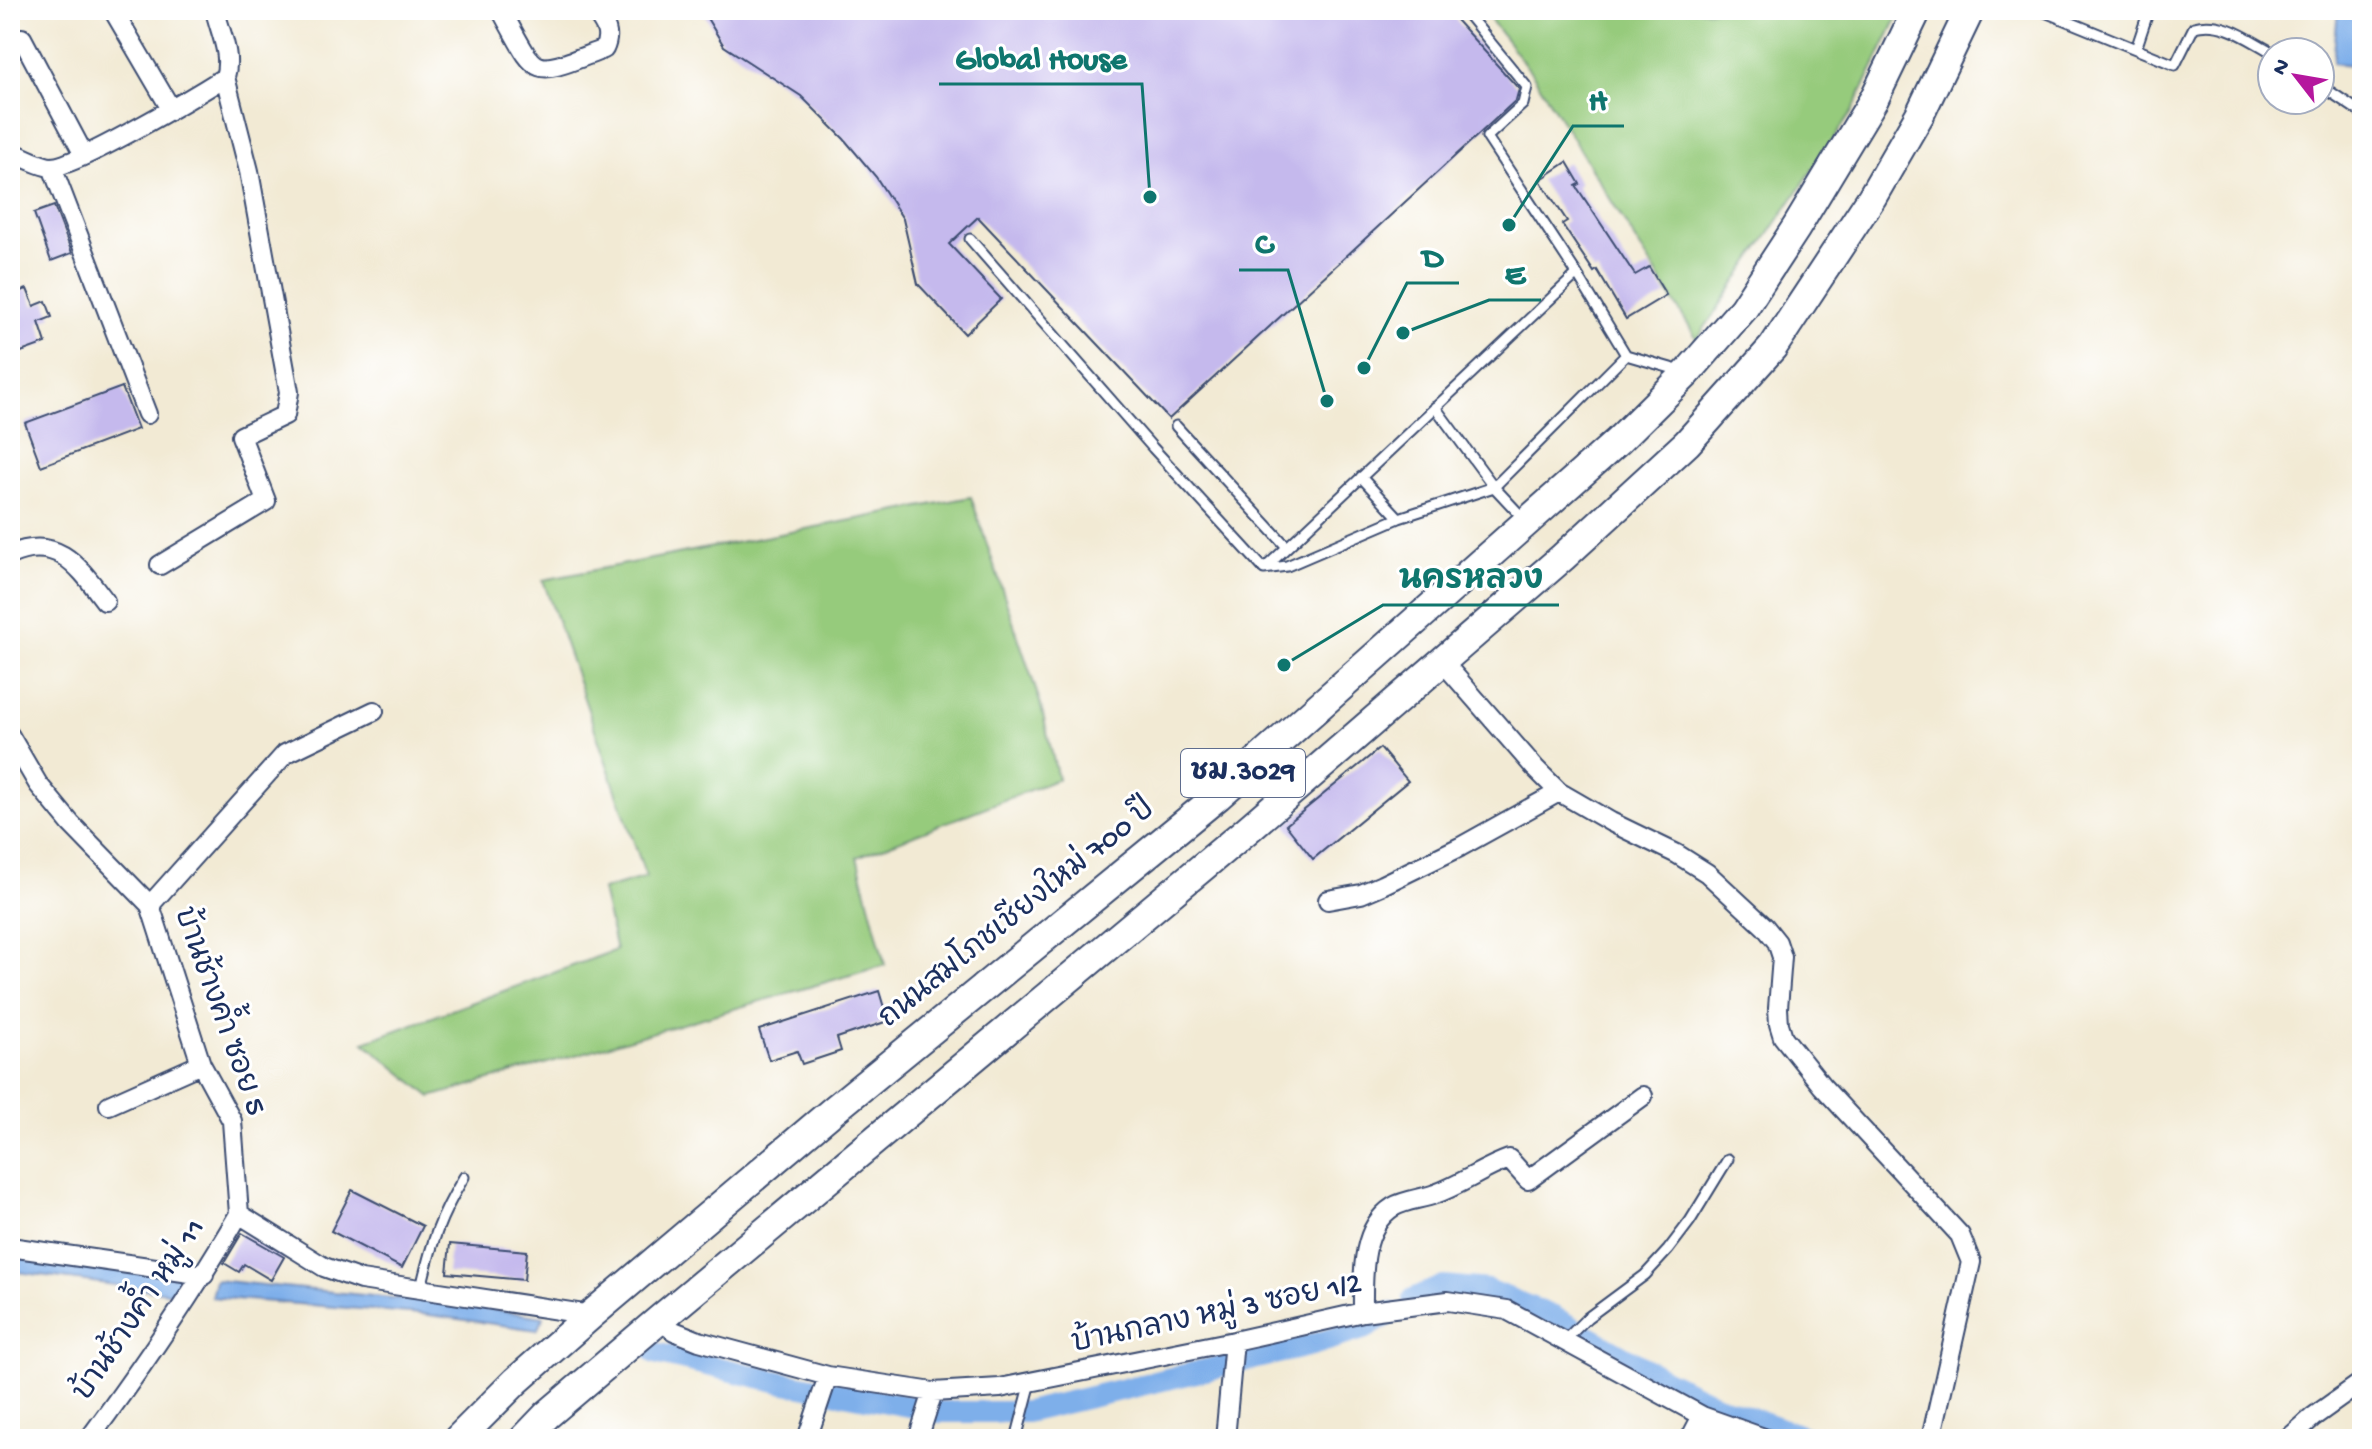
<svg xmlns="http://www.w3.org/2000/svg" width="2372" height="1449" font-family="'Gochi Hand','Playpen Sans Thai',sans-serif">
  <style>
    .green { fill: #96cb7c; stroke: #587d6d; stroke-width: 2 }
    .water { fill: #7eafea; stroke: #4c6fa4; stroke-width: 2 }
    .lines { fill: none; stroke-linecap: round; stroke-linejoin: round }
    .canal { stroke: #7eafea; stroke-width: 22 }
    .building { fill: #c5b9ed }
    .lane-casing { stroke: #3b4b70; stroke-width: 13 }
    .street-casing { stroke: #3b4b70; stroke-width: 22 }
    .primary-casing { stroke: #3b4b70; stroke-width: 32 }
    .lane { stroke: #fff; stroke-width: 9 }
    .street { stroke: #fff; stroke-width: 18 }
    .primary { stroke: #fff; stroke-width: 28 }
    .labels { text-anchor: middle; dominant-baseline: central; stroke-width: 6; stroke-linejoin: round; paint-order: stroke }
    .shield { fill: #fff; stroke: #5f6d8e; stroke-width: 2 }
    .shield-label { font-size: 28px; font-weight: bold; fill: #1b2f5e }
    .street-label { font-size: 30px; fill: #1b2f5e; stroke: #fff }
    .leader { fill: none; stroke: #0f766e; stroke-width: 3 }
    .callout-dot { fill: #0f766e; stroke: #fff; stroke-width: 3 }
    .callout-label { font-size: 32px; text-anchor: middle; font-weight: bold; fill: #0f766e; stroke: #fff; stroke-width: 6; stroke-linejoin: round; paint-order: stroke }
  </style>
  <rect width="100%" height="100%" fill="#fff"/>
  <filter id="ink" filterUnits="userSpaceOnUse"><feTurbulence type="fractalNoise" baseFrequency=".0125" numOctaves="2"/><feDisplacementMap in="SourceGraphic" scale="16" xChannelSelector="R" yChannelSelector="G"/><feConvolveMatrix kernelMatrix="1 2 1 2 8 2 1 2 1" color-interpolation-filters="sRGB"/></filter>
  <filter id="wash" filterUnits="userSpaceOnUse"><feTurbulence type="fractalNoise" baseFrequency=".006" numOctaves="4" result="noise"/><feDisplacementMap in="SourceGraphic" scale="32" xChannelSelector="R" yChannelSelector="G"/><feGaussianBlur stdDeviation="1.8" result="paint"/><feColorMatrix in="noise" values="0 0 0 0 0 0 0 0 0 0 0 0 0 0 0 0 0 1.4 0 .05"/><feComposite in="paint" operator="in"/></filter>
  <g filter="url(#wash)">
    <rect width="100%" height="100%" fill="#f2ead4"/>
    <path class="green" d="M1483,10H1901L1852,112L1697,339L1534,76Z
      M971,497L1040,702L1058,779L857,857L885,965L431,1097L364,1042L616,950L602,890L646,877L543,580Z"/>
    <path class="water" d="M2338,10H2362V66L2333,63Z
      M10,1254L190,1278L181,1294L10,1271Z
      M215,1280L462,1305L544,1317L537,1330L422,1314L211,1297Z"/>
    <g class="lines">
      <path class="canal" d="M1413,1299L1443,1286L1488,1290L1554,1317L1667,1381L1721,1407L1809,1439
        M655,1353L780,1382L940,1412H1026L1312,1345L1366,1328L1391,1313"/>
    </g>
    <g id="blocks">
      <path class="building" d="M702,10H1447L1519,89L1516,100L1169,419L978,217L949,244L1001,299L965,334L918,284L903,219L876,177L844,139L801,96L724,46Z
        M1567,162L1580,184L1576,186L1635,275L1649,267L1666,295L1626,319L1597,270L1594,272L1562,224L1567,221L1540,180Z
        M54,206L72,253L51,261L34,213Z
        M27,289L34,306L46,301L52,317L39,322L46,343L10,356V295Z
        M122,387L138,429L41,466L25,423Z
        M1380,748L1408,781L1313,859L1286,825Z
        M879,991L888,1021L837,1038L841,1051L802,1064L797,1051L769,1060L759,1030Z
        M352,1190L423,1226L402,1268L331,1231Z
        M242,1233L284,1257L271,1280L244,1264L239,1272L224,1263Z
        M450,1244L527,1251L524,1280L447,1273Z"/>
    </g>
  </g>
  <g filter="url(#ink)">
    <use href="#blocks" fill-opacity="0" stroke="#3b4b70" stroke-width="2"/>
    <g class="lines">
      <defs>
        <path id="lane" d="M1464,10L1527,87L1523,104L1487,137L1577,274L1626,355L1681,371
          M2040,10L2175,65L2194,27C2222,19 2248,39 2272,52
          M2136,49L2149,10
          M2320,85L2362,113
          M970,239L1153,448L1264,569
          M1435,407L1494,487L1626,355
          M1176,426L1287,547
          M1361,477L1399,518
          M1264,569L1577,274
          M1264,569L1287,566L1399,518L1494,487L1524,519
          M421,1288C432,1241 439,1219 464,1177
          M1564,1341L1587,1318L1645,1275L1668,1250L1690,1221L1728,1159
          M1016,1439L1031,1382"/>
        <path id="street" d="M113,10L171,109
          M501,10C540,80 529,77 604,49C612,32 604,24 594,10
          M22,38L84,155
          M10,151C21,156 39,166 51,167C76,167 198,94 225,77C232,54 220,33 215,10
          M52,167L147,414
          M10,555C58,534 79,567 105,601
          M160,565L266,501L241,436L285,415L289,392L249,171L225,77
          M1442,661L1535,768L1559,792L1611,822L1677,854L1707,873L1765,927L1777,942L1782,957L1778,1008L1779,1024L1783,1037L1822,1086L1960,1235L1971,1262L1931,1439
          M10,736L38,784L71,824L150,905L201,1064L232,1121L239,1214
          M1328,900L1361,894L1382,885L1460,847L1559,792
          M150,905L285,754L374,711
          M109,1105L201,1064
          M239,1214L324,1267L361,1280L591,1315
          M10,1247L204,1275
          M1363,1312C1363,1278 1360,1228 1393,1207C1405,1200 1422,1199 1435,1194C1461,1185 1483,1168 1509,1159L1528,1180L1643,1096
          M659,1320L674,1331L699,1341L828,1376L933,1392L1000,1388L1234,1341L1363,1312L1448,1301L1507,1310L1702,1416L1767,1439
          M89,1439C143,1366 194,1292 239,1214
          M807,1439L828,1376
          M918,1439L933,1392
          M1225,1439L1234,1341
          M1690,1439L1702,1416
          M2288,1439L2313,1417L2362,1382"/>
        <path id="primary" d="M458,1439L516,1381L591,1315L835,1109L1218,796L1618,441L1687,373L1743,309L1796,228L1874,99L1917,10
          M524,1439L547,1415L659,1320L1247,830L1563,557L1687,443L1773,347L1872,197L1920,114L1970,10"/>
      </defs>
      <use href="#lane" class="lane-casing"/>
      <use href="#street" class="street-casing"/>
      <use href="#primary" class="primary-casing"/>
      <use href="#lane" class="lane"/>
      <use href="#street" class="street"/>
      <use href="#primary" class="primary"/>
    </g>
  </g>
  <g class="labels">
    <rect class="shield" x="1181" y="749" width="124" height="48" rx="6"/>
    <g class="shield-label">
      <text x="1243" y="773">ชม.3029</text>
    </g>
    <g class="street-label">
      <text transform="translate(1018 915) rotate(-39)">ถนนสมโภชเชียงใหม่ 700 ปี</text>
      <text transform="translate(218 1012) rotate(70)">บ้านช้างค้ำ ซอย 5</text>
      <text transform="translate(141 1311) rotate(-56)">บ้านช้างค้ำ หมู่ 11</text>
      <text transform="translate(1217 1315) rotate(-12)">บ้านกลาง หมู่ 3 ซอย 1/2</text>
    </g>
  </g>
  <path class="leader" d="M1150 197L1142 84H939M1509 225L1573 126H1624M1327 401L1288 270H1239M1364 368L1407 283H1459M1403 333L1489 300H1541M1284 665L1383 605H1559"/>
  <g class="callout-dot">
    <circle cx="1150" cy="197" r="8"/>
    <circle cx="1509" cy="225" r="8"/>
    <circle cx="1327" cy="401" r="8"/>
    <circle cx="1364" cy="368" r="8"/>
    <circle cx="1403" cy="333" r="8"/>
    <circle cx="1284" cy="665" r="8"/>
  </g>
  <g class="callout-label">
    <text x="1041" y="68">Global House</text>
    <text x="1598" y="109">H</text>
    <text x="1264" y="253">C</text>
    <text x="1433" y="266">D</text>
    <text x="1515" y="283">E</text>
    <text x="1471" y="588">นครหลวง</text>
  </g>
  <rect width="2372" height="1449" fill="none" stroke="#fff" stroke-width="40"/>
  <g transform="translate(2296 76) rotate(301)"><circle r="38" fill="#ffffff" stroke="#a4acbf" stroke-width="2"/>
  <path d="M0-6L14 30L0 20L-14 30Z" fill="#b5179e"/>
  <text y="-12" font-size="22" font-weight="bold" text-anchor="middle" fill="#1b2f5e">N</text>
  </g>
</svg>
